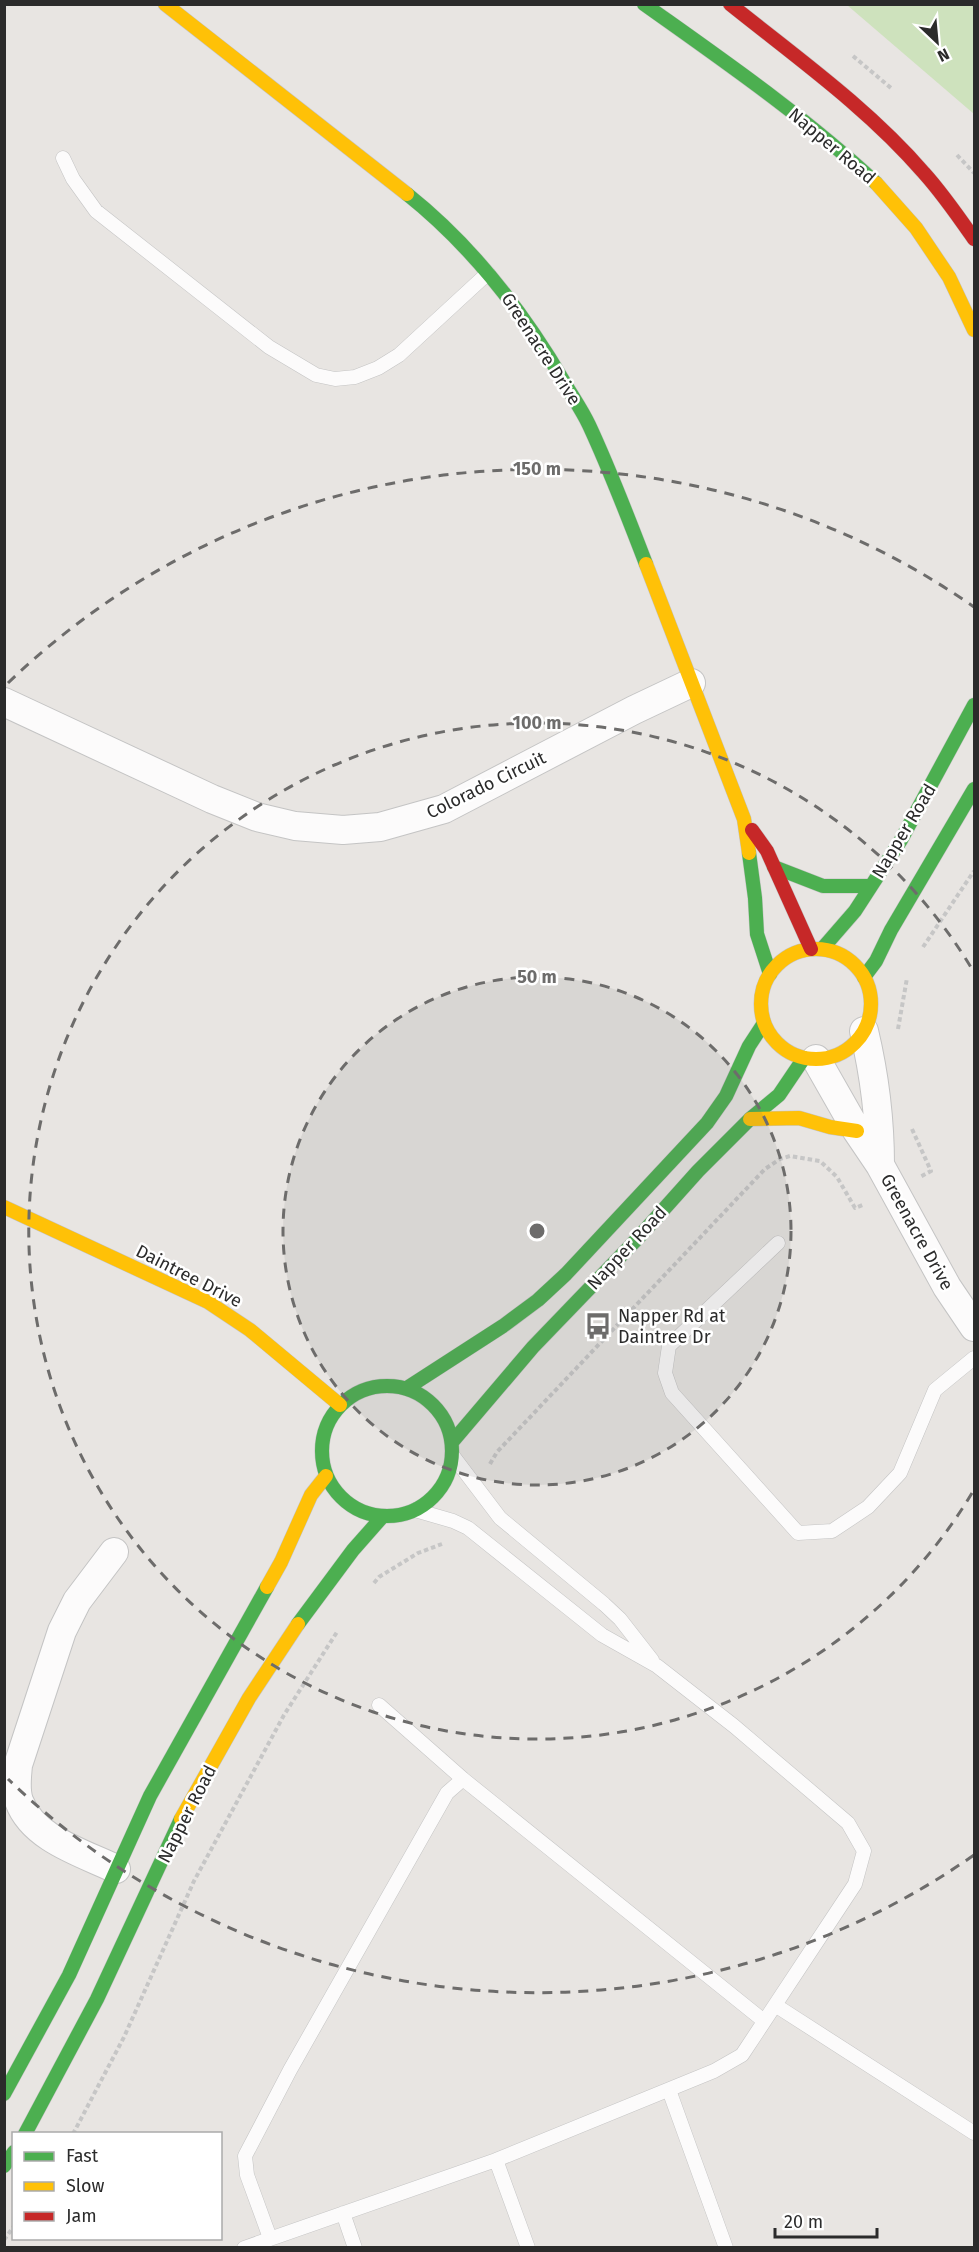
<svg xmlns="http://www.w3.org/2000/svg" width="979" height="2252" font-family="'Fira Sans',sans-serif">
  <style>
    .green { fill: #cee2bd }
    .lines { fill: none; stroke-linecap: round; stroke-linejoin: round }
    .lane-casing { stroke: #c4c4c4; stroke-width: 15 }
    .street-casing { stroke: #c4c4c4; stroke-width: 30 }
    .fast-casing { stroke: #c4c4c4; stroke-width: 15 }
    .slow-casing { stroke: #c4c4c4; stroke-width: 15 }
    .jam-casing { stroke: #c4c4c4; stroke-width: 15 }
    .path { stroke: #c6c6c6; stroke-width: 4; stroke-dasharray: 4.5 3; stroke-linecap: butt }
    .lane { stroke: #fcfbfb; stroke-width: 14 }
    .street { stroke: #fcfbfb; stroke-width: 28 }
    .fast { stroke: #4caf50; stroke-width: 14 }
    .slow { stroke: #ffc107; stroke-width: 14 }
    .jam { stroke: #c62828; stroke-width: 14 }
    .ring { fill: none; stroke: #6d6c6b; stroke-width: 3; stroke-dasharray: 10 8 }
    .labels { text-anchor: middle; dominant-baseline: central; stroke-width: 5; stroke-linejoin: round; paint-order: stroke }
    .street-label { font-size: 18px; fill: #2b2b2b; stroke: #fff }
    .poi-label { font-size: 18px; fill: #2b2b2b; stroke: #fff; text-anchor: start }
    .centre { fill: #6d6c6b; stroke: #fff; stroke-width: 3 }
    .ring-label { font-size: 18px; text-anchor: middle; font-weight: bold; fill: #6d6c6b; stroke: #fff; stroke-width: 5; stroke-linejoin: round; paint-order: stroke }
  </style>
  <rect width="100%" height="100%" fill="#e8e5e2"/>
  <path class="green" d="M847,5H974V114Z"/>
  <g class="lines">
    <defs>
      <path id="lane" d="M63,158L73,179L96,211L269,347L316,375L335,379L355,377L378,368L399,355L488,273
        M778,1243L669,1346L665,1373L672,1393L798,1533L832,1531L868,1507L900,1473L935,1390L974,1358
        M453,1456L500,1518L604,1604L620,1619L652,1660
        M379,1705L463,1779L764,2021
        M775,2005L974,2133
        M669,2090L726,2248
        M496,2160L528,2248
        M343,2213L355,2248
        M270,2238L247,2175L245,2156L290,2070L447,1793L463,1779
        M244,2248L496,2160L714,2071L742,2055L855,1884L864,1851L848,1823L734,1726L657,1666L602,1635L468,1528L453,1521L415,1510"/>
      <path id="street" d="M4,702L212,799L257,817L295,826L343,830L380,827L444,809L634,710L691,683
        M864,1031C874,1073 880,1122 880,1165
        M816,1059L857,1131L880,1165L947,1287L974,1327
        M114,1552L77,1601L62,1631L18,1765C17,1777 15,1790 19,1801C33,1839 83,1853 116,1869"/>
      <path id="fast" d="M644,4C724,61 804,116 876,183
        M407,194C471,245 523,312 564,382C572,396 582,410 589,425C610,470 628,517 646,564
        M749,853L755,898L757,934L770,974
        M774,867L823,886H871
        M822,949L855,911L901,840L974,705
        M864,977L876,961L891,930L974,789
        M322 1451a65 65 0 1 1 130 0a65 65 0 1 1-130 0Z
        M407,1388L503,1326L538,1300L566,1274L707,1123L726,1096L749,1046L764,1023
        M453,1441L533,1347L638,1238L698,1171L750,1119L779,1095L804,1058
        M298,1624L353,1550L383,1516
        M4,2094L69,1975L150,1796L267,1587
        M25,2134L97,1999L181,1819
        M4,2166L14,2152"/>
      <path id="slow" d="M165,4L407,194
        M876,183L916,228L949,277L974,330
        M646,564L744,819L749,853
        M761 1004a55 55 0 1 1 110 0a55 55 0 1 1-110 0Z
        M750,1119L799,1118L830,1127L857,1131
        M4,1207L208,1302L250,1330L340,1405
        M267,1587L281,1562L311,1495L326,1476
        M181,1819L249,1698L298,1624"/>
      <path id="jam" d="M730,4C796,57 868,108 924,173C943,194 958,216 974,239
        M752,830L767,851L811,949"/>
    </defs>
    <use href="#lane" class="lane-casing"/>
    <use href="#street" class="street-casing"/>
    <use href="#fast" class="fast-casing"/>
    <use href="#slow" class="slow-casing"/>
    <use href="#jam" class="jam-casing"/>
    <path class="path" d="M853,56L891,88
      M957,155L974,173
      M923,947L974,871
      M898,1029L907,978
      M912,1129L931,1171L920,1177
      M490,1464L497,1452L765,1169L780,1159L790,1156L820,1161L837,1177L855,1208L865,1204
      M374,1583L379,1577L418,1553L442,1544
      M73,2134L124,2037L194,1881L284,1715L337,1632
      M4,2240L14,2226"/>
    <use href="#lane" class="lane"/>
    <use href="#street" class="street"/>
    <use href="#fast" class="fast"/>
    <use href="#slow" class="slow"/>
    <use href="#jam" class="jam"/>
  </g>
  <circle cx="537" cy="1231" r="254" fill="#6d6c6b" fill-opacity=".12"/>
  <g class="ring">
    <circle cx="537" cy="1231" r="254"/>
    <path d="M972 1493A508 508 0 1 1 972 969"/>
    <path d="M974 1855A762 762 0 0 1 8 1779M8 683A762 762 0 0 1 974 607"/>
  </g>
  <defs>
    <symbol id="bus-bare" viewBox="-9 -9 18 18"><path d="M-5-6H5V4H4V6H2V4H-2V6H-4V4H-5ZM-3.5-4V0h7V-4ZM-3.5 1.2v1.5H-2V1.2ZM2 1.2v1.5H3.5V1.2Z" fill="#6d6c6b" stroke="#fff" stroke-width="2.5" paint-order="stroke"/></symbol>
  </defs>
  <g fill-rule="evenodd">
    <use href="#bus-bare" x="579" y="1307" width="38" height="38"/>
  </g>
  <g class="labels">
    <g class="street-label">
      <text transform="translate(832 146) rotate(40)">Napper Road</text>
      <text transform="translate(541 349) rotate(57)">Greenacre Drive</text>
      <text transform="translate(486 785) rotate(-26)">Colorado Circuit</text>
      <text transform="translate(904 831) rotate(-59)">Napper Road</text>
      <text transform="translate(917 1232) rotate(61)">Greenacre Drive</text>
      <text transform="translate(627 1248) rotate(-47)">Napper Road</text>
      <text transform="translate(189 1276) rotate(27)">Daintree Drive</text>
      <text transform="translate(187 1814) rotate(-63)">Napper Road</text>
    </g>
    <g class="poi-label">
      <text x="618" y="1316">Napper Rd at<tspan x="618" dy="21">Daintree Dr</tspan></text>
    </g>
  </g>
  <circle cx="537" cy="1231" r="9" class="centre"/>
  <g class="ring-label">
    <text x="537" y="475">150 m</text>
    <text x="537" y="729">100 m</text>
    <text x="537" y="983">50 m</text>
  </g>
  <rect width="979" height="2252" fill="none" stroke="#2b2b2b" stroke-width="12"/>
  <rect x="12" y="2132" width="210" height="108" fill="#ffffff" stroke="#aaaaaa" stroke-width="1.5"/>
  <rect x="24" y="2152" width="30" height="9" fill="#4caf50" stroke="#aaaaaa" stroke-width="1.5"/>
  <text x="66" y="2162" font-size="18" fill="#2b2b2b">Fast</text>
  <rect x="24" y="2182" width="30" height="9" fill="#ffc107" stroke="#aaaaaa" stroke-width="1.5"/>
  <text x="66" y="2192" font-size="18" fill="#2b2b2b">Slow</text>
  <rect x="24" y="2212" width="30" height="9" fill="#c62828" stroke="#aaaaaa" stroke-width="1.5"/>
  <text x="66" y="2222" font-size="18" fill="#2b2b2b">Jam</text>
  <g transform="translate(937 42) rotate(154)" stroke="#ffffff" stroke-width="4.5" paint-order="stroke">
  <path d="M0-4.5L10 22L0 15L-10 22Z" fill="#2b2b2b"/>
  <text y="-9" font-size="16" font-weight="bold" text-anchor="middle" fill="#2b2b2b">N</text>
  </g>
  <path d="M775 2228v9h102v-9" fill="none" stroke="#2b2b2b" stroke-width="3"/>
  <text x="784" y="2228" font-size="18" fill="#2b2b2b" stroke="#ffffff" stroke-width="4.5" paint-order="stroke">20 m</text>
</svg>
